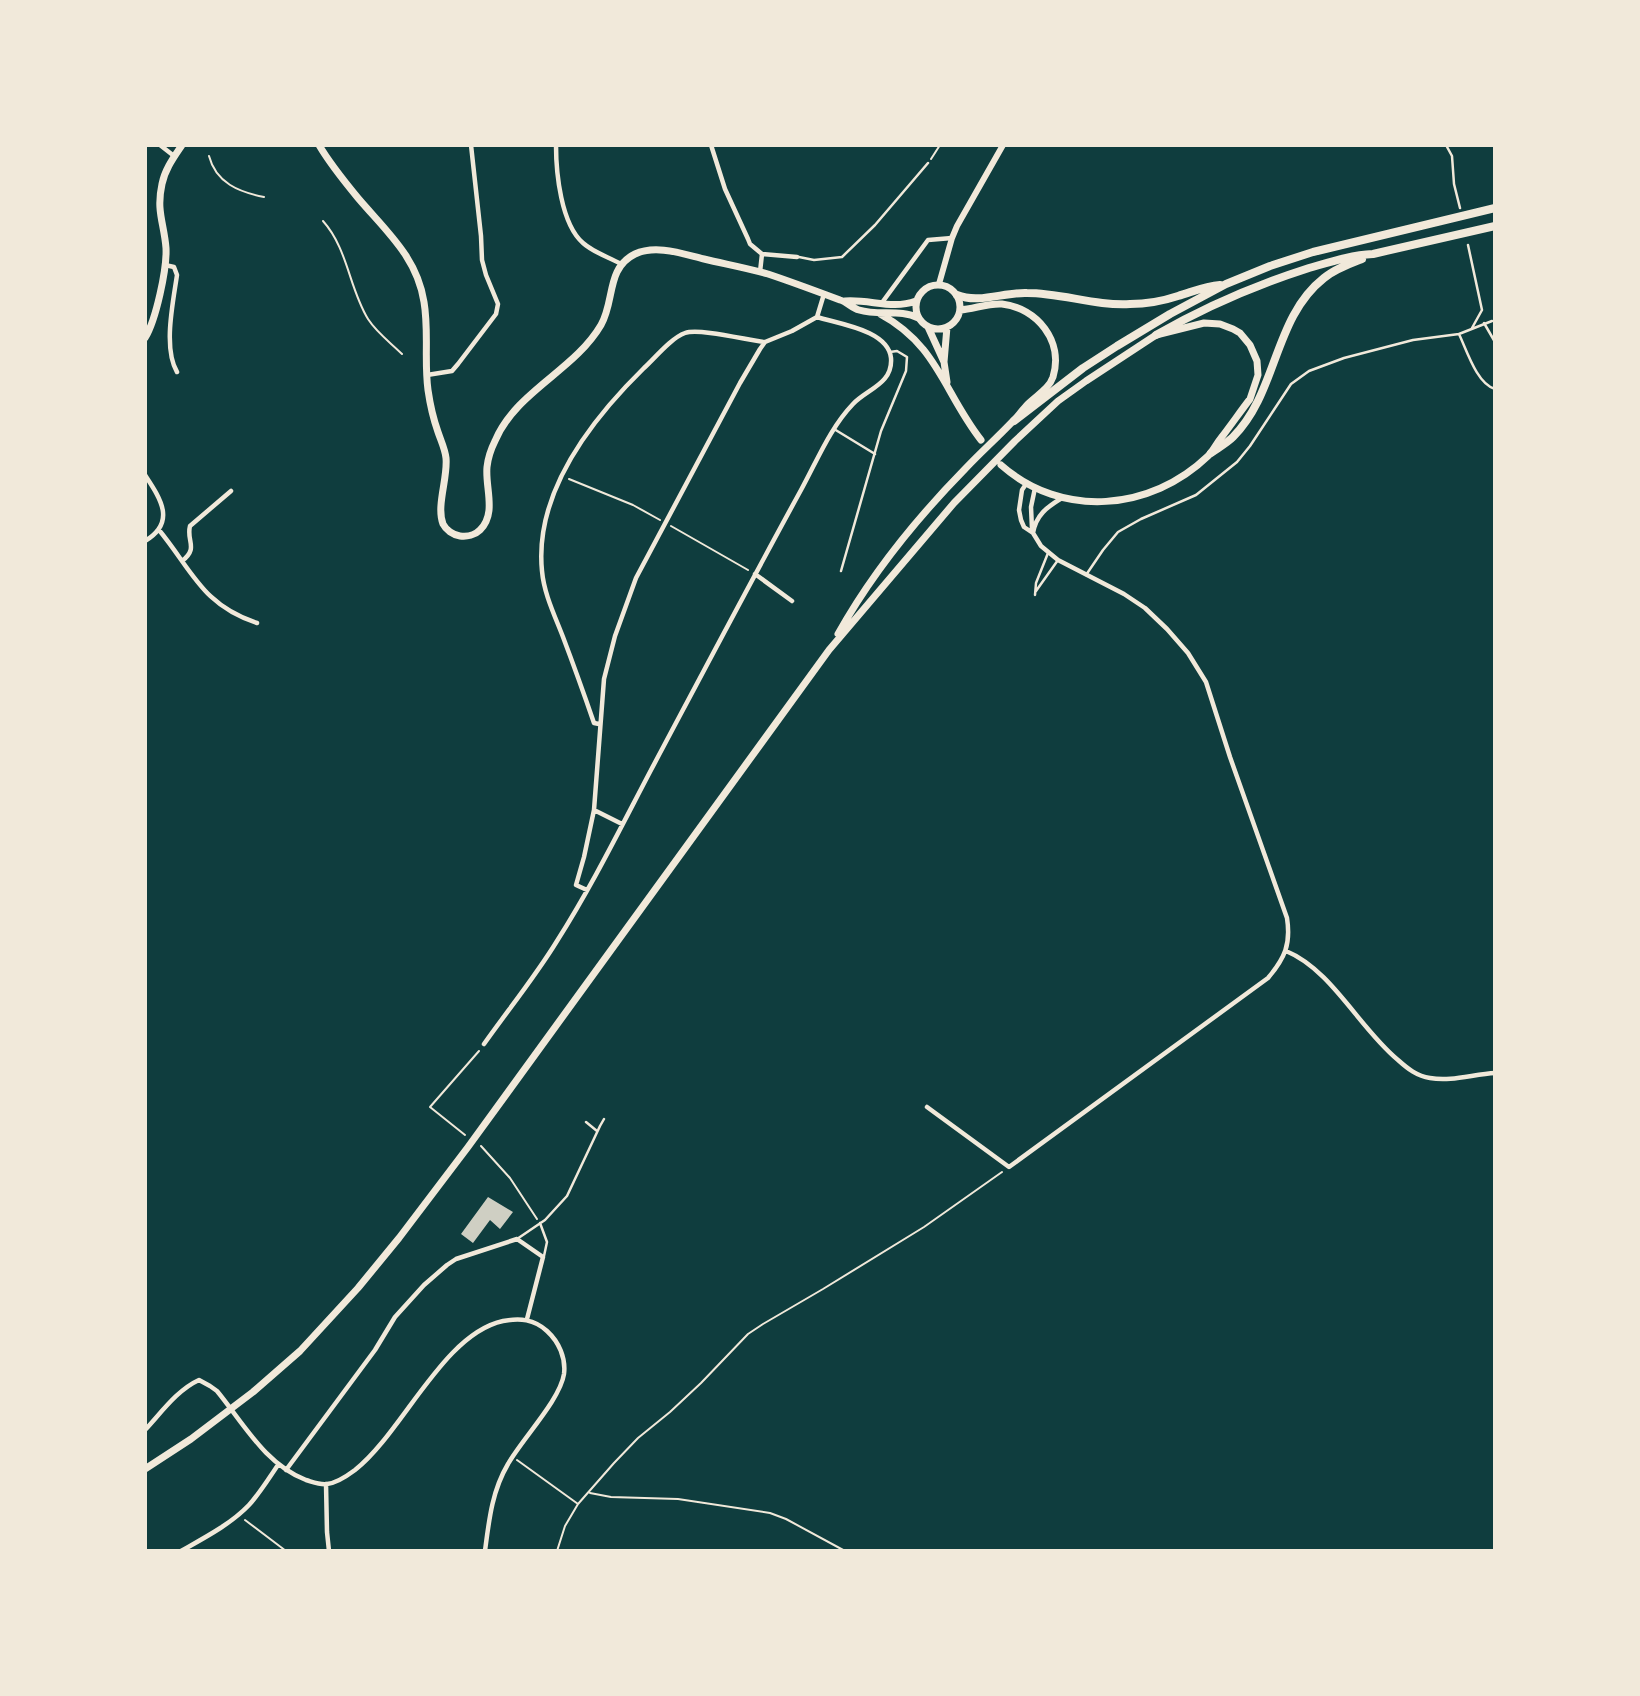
<svg xmlns="http://www.w3.org/2000/svg" width="1640" height="1696" font-family="Commissioner,sans-serif">
  <style>
    .building { fill: #cfcfc3 }
    .lines { fill: none; stroke-linecap: round; stroke-linejoin: round }
    .path { stroke: #f1e9da; stroke-width: 2 }
    .service { stroke: #f1e9da; stroke-width: 2.5 }
    .minor { stroke: #f1e9da; stroke-width: 4.5 }
    .tertiary { stroke: #f1e9da; stroke-width: 6 }
    .secondary { stroke: #f1e9da; stroke-width: 7 }
    .trunk { stroke: #f1e9da; stroke-width: 8 }
  </style>
  <rect width="100%" height="100%" fill="#0f3d3e"/>
  <path class="building" d="M488,1197L513,1212L500,1229L490,1220L473,1243L461,1234Z"/>
  <g class="lines">
    <path class="path" d="M209,156C216,183 239,192 264,197
      M931,159L940,145
      M323,221C348,249 349,288 368,319C377,333 391,343 402,354
      M569,479L633,505L660,520
      M671,526L748,570
      M465,1135L430,1107L479,1051
      M481,1146L510,1178L537,1219
      M517,1460L578,1504
      M590,1493L611,1497L678,1499L770,1513L786,1519L845,1551
      M245,1520L286,1551
      M557,1551L565,1526L578,1504L614,1463L638,1438L670,1412L701,1383L748,1334L763,1324L823,1289L924,1227L1002,1172"/>
    <path class="service" d="M1446,145L1452,156L1454,184L1460,208
      M1468,245L1482,310L1472,328
      M799,257L814,260L842,257L875,225L928,163
      M1484,323L1495,342
      M1459,334C1467,351 1477,384 1495,389
      M834,429L875,454
      M841,571L881,431L906,371L907,357L897,351L890,352
      M1086,575L1103,550L1118,532L1141,519L1196,495L1237,462L1250,446L1291,384L1309,371L1344,358L1413,340L1459,334L1492,321
      M1036,591L1058,560
      M1035,595L1036,583L1048,553
      M586,1122L597,1131
      M540,1223L547,1242L544,1256
      M517,1239L545,1220L567,1196L600,1126L604,1119"/>
    <path class="minor" d="M160,145L174,156
      M556,145C556,173 561,224 583,243C594,253 609,257 621,264
      M711,145L725,189L748,239L750,244L762,254
      M165,265L174,267L177,275C173,303 163,348 177,372
      M760,272L762,254L797,257
      M881,304L928,240L952,238
      M427,375L452,371L458,364L496,314L498,304L486,275L482,260L481,236L471,145
      M145,475C160,498 177,522 145,541
      M1032,529L1031,507L1035,488
      M159,530C192,570 202,605 257,623
      M1033,533C1036,515 1047,507 1062,498
      M182,561C199,548 186,541 190,526L231,491
      M755,574L792,601
      M599,724L594,723C584,694 574,666 563,637C555,616 544,594 542,571C534,492 591,420 644,368C655,358 671,338 685,333C699,328 747,340 764,342
      M594,810L622,824
      M587,890L576,885L584,857L594,810L604,679L615,636L636,578L740,383L760,349L765,342L792,331L817,317L824,294
      M1286,951C1332,970 1359,1028 1398,1060C1408,1069 1417,1076 1430,1078C1451,1082 1474,1074 1495,1073
      M484,1044C508,1010 535,977 557,941C592,886 621,827 651,770C701,676 750,583 801,490C817,461 830,428 853,404C867,389 893,384 891,358C888,330 839,324 817,317
      M927,1107L1009,1167L1268,978C1285,958 1291,944 1287,918L1230,757L1206,682L1188,653L1167,629L1145,608L1124,594L1058,560L1041,546L1033,533L1024,527L1021,520L1019,510L1022,490L1026,484
      M145,1430C161,1413 177,1390 199,1380L210,1386L217,1391C244,1424 265,1464 306,1480C313,1482 320,1485 327,1484C337,1483 347,1476 355,1470C403,1432 443,1334 503,1321C520,1318 534,1319 547,1331C559,1342 566,1358 564,1374C560,1400 522,1439 508,1464C492,1491 489,1520 485,1551
      M286,1470L375,1350L395,1317L424,1285L447,1265L456,1259L517,1239L543,1257L527,1319
      M326,1484L327,1532L329,1551
      M181,1551C204,1538 231,1524 249,1505C260,1493 269,1478 278,1465"/>
    <path class="tertiary" d="M939,284L952,238L957,226L1003,145"/>
    <path class="secondary" d="M319,145C330,164 344,181 358,198C386,231 417,257 424,302C429,331 424,361 428,390C430,404 433,418 438,432C441,441 445,449 446,458C448,478 436,506 443,524C446,530 453,535 460,536C467,537 475,535 480,530C497,513 485,488 487,467C488,458 491,449 495,441C516,391 574,371 601,325C615,301 606,268 635,254C656,244 683,254 704,259C725,264 747,268 768,274C792,282 816,291 840,300C847,302 852,308 859,310C878,316 901,309 918,318
      M916 307a22 22 0 1 1 44 0a22 22 0 1 1-44 0Z
      M845,301C870,299 892,310 916,301
      M880,314C938,345 944,393 981,440
      M928,327L944,362L947,382
      M145,338C156,320 167,269 166,248C164,223 156,211 162,184C165,169 174,157 182,145
      M944,362L947,327
      M838,634C871,575 918,517 965,469C981,452 998,437 1014,420C1019,415 1023,409 1028,404C1037,395 1049,389 1053,377C1064,341 1037,308 1002,304C988,303 974,309 960,310
      M145,1469L191,1439L253,1392L300,1351L358,1288L399,1238L468,1147L829,650L954,503L1015,441L1058,401L1086,381L1156,335L1204,323L1220,324L1233,329L1240,333L1250,345L1257,361L1258,375L1250,399C1240,412 1231,425 1221,438C1216,444 1213,451 1208,456C1151,511 1062,519 1001,465"/>
    <path class="trunk" d="M957,295C979,304 1004,292 1027,293C1062,293 1095,306 1130,304C1146,304 1163,301 1178,296C1192,292 1205,286 1220,285
      M1156,335C1205,307 1256,285 1309,268C1330,262 1351,255 1373,254L1495,226
      M1014,421L1083,368L1117,346L1170,314L1226,284L1270,266L1313,252L1495,208
      M1211,453C1218,448 1227,443 1233,437C1278,392 1273,318 1324,278C1335,269 1349,264 1362,259"/>
  </g>
  <rect width="1640" height="1696" fill="none" stroke="#f1e9da" stroke-width="294"/>
</svg>
